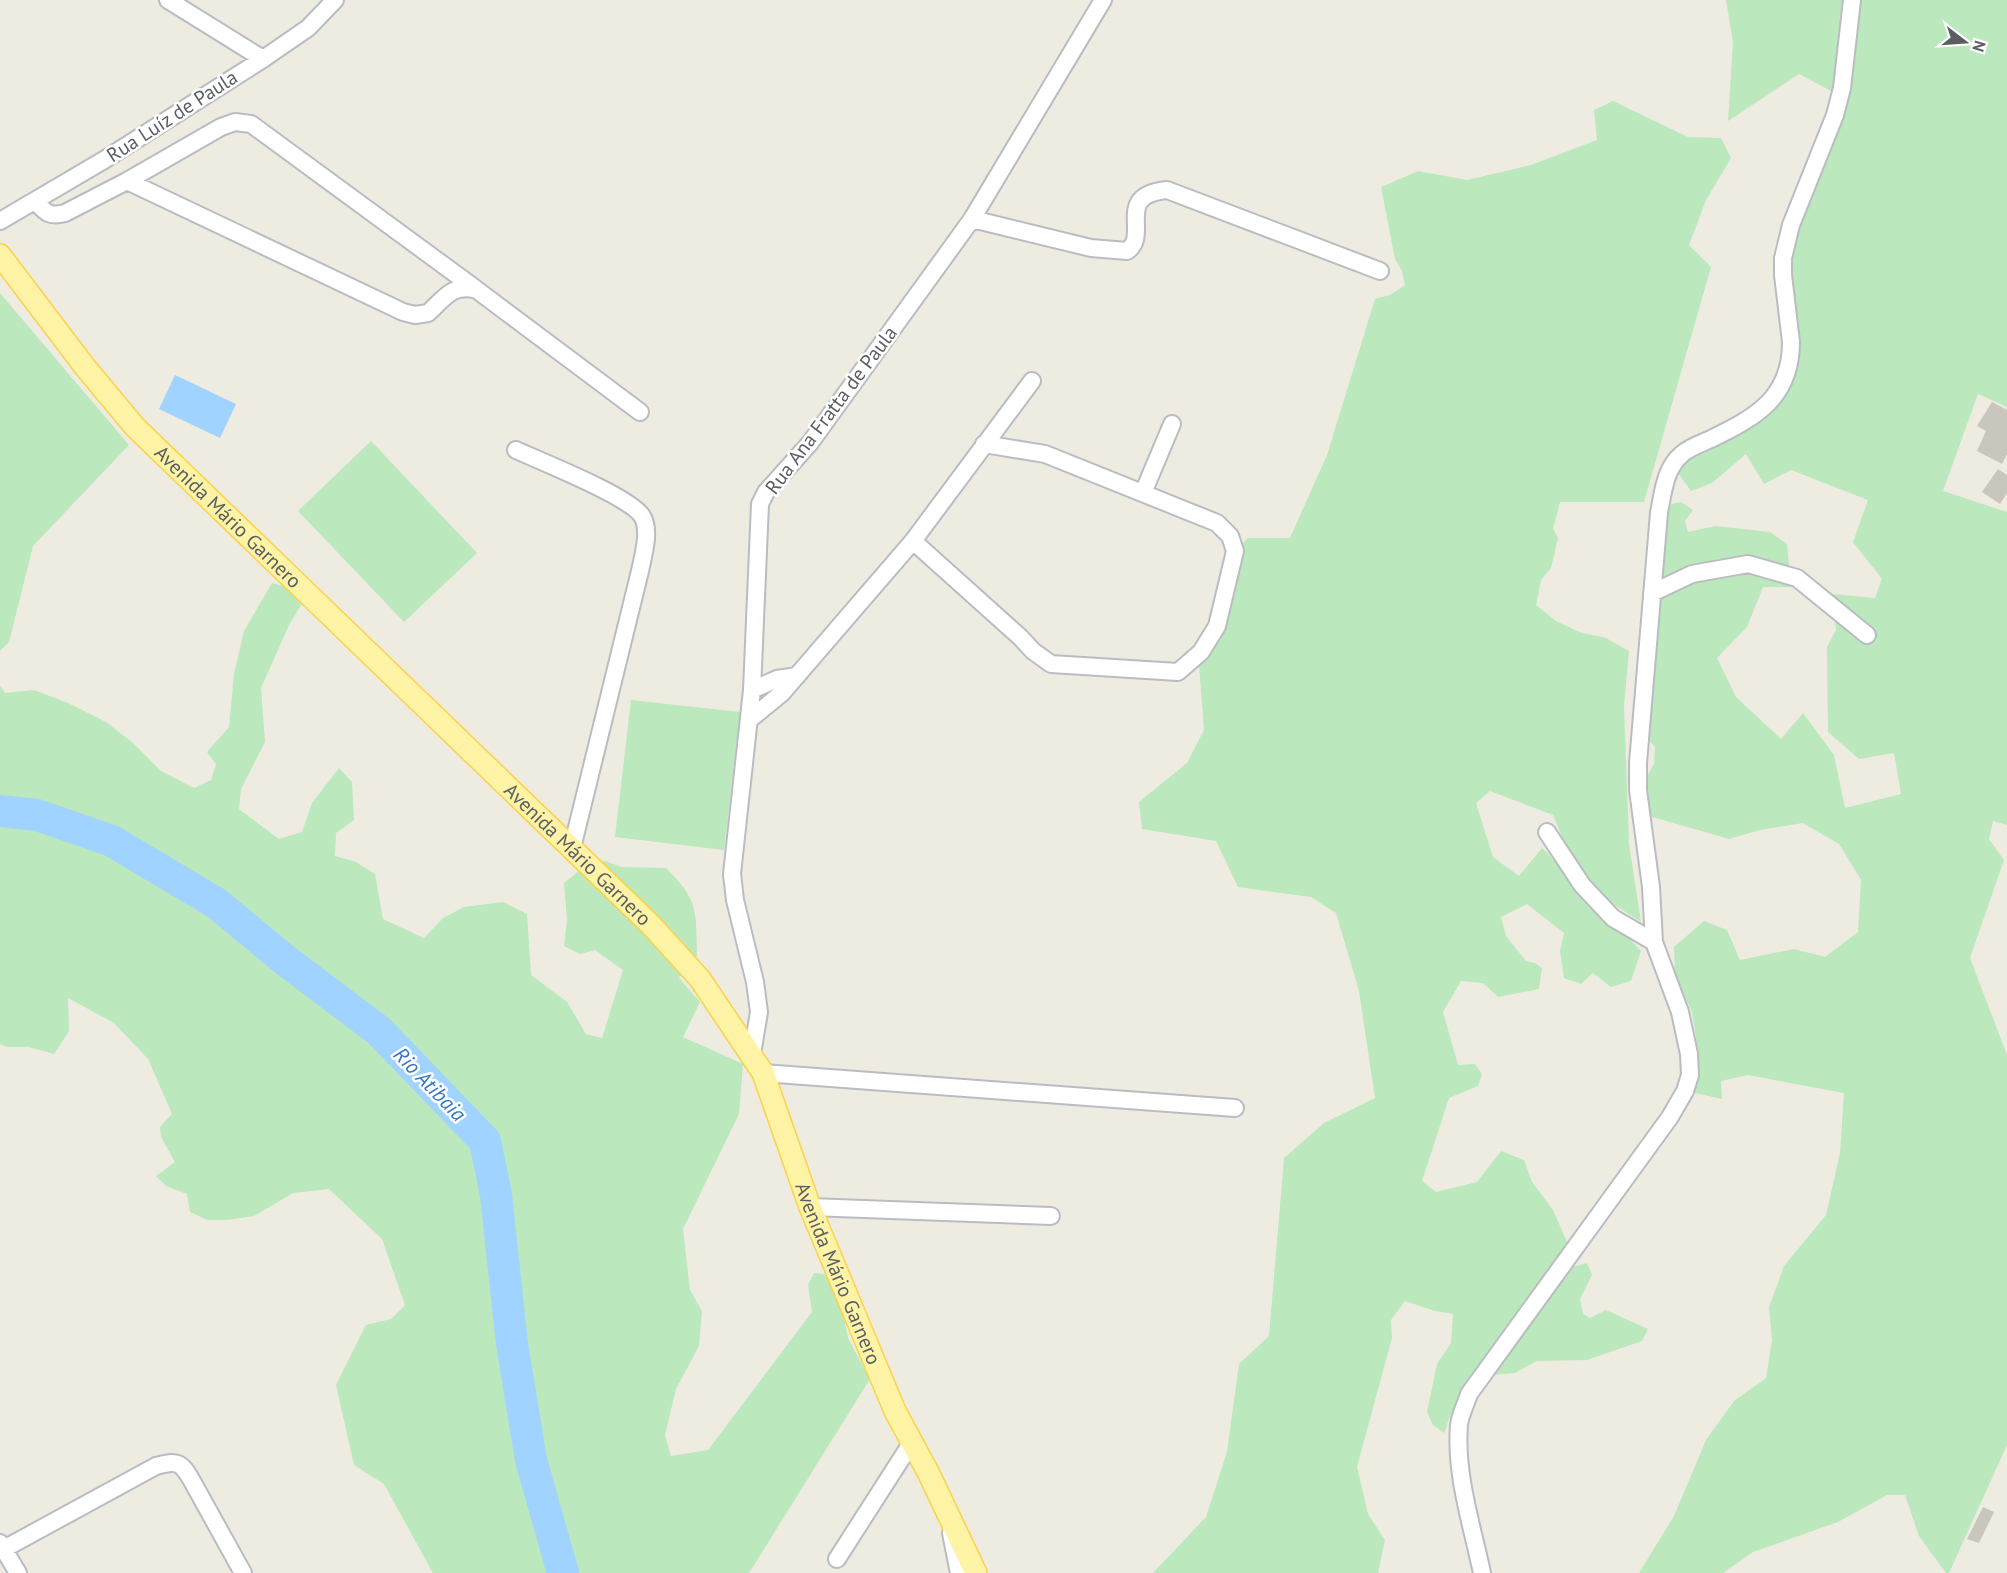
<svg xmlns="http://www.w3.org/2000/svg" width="2007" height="1573" font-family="'PT Sans',sans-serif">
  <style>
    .green { fill: #bbe8bc }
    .water { fill: #a0d3ff }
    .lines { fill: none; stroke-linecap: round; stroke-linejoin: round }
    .river { stroke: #a0d3ff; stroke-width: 32 }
    .building { fill: #c9c6be }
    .minor-casing { stroke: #b9bcc2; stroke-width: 20 }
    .major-casing { stroke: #fed14a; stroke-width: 24 }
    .minor { stroke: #fff; stroke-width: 16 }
    .major { stroke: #fff3a5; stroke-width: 21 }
    .labels { text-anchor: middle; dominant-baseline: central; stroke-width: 5; stroke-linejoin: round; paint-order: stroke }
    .street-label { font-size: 20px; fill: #5a5e64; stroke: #fff }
    .water-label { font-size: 21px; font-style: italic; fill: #3677c4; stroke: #fff }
  </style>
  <rect width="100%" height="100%" fill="#eeece1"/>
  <path class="green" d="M1726,0H2007V407L1978,394L1943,491L2007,512V825L1993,821L1989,839L2004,860L1970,958L2007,1055V1445L1949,1573H1946L1919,1536L1905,1495H1887L1838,1522L1753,1552L1723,1573H1639L1674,1516L1706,1440L1734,1401L1766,1378L1772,1340L1769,1307L1784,1266L1826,1215L1840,1153L1844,1093L1748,1075L1721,1081L1722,1099L1695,1093L1698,1050L1692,1012L1675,976L1674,947L1704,921L1727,930L1740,960L1794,949L1825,957L1858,932L1861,880L1839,844L1803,823L1760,830L1729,839L1649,816L1647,776L1654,764L1655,747L1646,737L1662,534L1671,504L1681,502L1693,510L1685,521L1688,532L1715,526L1770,532L1787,544L1791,587H1763L1747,627L1717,658L1736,697L1781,739L1803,713L1834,755L1845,808L1901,794L1894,753L1859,759L1828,732L1827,647L1836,630L1833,594L1875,598L1882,579L1853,542L1868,500L1791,470L1764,484L1746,454L1712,483L1691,491L1678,473L1687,458L1744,430L1776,408L1796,360L1789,253L1835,93L1799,74L1728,121L1733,42Z
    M1613,101L1688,137L1721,138L1731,158L1706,200L1689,245L1711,267L1644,502H1560L1553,529L1558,538L1551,568L1541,580L1536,605L1556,621L1579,632L1606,638L1629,651L1624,706L1629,844L1641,922L1593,891L1568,851L1553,815L1490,791L1476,803L1493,857L1519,876L1542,848L1568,874L1592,909L1629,938L1641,951L1631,981L1611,987L1593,973L1581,984L1564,978L1560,951L1564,933L1527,904L1501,917L1506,936L1526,961L1535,963L1542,968L1539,989L1498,997L1483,983L1461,981L1443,1012L1458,1065L1475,1064L1482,1074L1478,1086L1449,1098L1422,1181L1436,1192L1477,1182L1501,1151L1524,1160L1532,1182L1553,1210L1568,1244L1569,1268L1587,1263L1592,1275L1580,1299L1583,1314L1590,1318L1606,1310L1648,1329L1642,1341L1587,1360L1537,1361L1515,1373L1470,1377L1450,1416L1444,1433L1433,1425L1427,1412L1437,1364L1451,1343L1453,1314L1435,1311L1405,1301L1391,1320L1392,1338L1357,1467L1368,1514L1385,1540L1378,1573H1153L1206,1517L1227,1452L1239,1364L1269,1336L1284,1158L1324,1123L1375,1098L1359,991L1336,913L1311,897L1238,887L1216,841L1142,829L1139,802L1187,763L1204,730L1199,665L1228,558L1248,538H1290L1327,455L1375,299L1390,295L1405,285L1402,271L1395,259L1381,187L1418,171L1467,180L1531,165L1597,140L1594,110Z
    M0,293L129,445L33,546L9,642L0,651Z
    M371,441L477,553L404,622L298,511Z
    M272,583L287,587L302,603L289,625L261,688L265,742L241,789L239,809L279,839L302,832L312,803L339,768L352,782L354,820L336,833L335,856L356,862L375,874L383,919L424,938L443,918L464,907L503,902L527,914L531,975L567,1002L586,1034L602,1038L623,970L595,950L580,954L564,946L567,920L564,883L584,867L605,861L622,867L666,868C699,900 696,912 697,956L679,978L700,1002L683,1037L743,1064L739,1114L683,1229L690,1290L702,1311L699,1346L676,1389L665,1435L671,1456L708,1450L812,1312L808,1285L814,1273L831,1275L842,1308L848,1338L870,1379L749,1573H433L384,1484L354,1465L336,1385L366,1325L391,1319L405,1305L382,1239L329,1189L293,1193L254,1216L227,1220H207L190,1212L187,1194L166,1186L156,1176L175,1162L161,1137L160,1127L172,1114L148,1059L114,1023L68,998L69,1031L54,1054L29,1047H7L0,1044V686L5,693L34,690L68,703L106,722L133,743L161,771L194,788L211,780L216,764L207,752L229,727L234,674L244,631Z
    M631,700L740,712L724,850L615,837Z"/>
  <path class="water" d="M175,375L236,404L220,438L159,409Z"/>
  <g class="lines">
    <path class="river" d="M0,811L37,815L112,841L216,903L285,960L379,1031L485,1141L496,1195L512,1344L531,1460L563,1573"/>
  </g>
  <path class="building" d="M1992,402L2007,410V454L2002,464L1977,451L1986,431L1977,426Z
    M1998,469L2007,475V493L2000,504L1982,492Z
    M1983,1507L1994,1512L1979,1543L1967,1539Z"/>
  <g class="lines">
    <defs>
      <path id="minor" d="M168,0L263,59
        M127,181L403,312L415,315L428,313C445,298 452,283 477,290L640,412
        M35,201C46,213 49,217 65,213L127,181L221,127L235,122L251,124L476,289
        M972,219L1091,248L1127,251C1151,235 1113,195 1167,190L1380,271
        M0,221L104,160L263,59L308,28L335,0
        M516,450C542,462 629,496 642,516C651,530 643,556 640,571L572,848
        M1143,493L1172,424
        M913,541L1032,381
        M1652,593L1692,574L1748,564L1797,578L1867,635
        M752,690L777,679L797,676
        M749,720L782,693L913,541L1020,637L1033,651L1051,664L1178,672L1201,652L1217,626L1235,551L1230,536L1217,523L1045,454L984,444
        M1547,832L1582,885L1613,918L1654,942
        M752,1054L759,1012L755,982L735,900L732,874L752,690L760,504L766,492L810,443L972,219L1103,0
        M763,1073L1235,1108
        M810,1207L1051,1216
        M951,1533L959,1573
        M0,1543L18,1573
        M0,1551L156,1466C178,1460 181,1462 192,1481L243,1573
        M837,1559L912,1442
        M1482,1573C1472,1525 1455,1475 1459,1425C1460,1415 1466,1404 1469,1394L1670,1117L1685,1091L1690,1075L1689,1054L1680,1012L1654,942L1651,887L1638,790V763L1659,513C1663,492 1665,468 1682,454C1690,447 1702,443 1711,439C1756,417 1791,398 1791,342L1783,275V258L1791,225L1835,115L1842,88L1852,0"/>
      <g id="major">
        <path id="s1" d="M0,255L85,367L135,427L651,925L700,979L763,1073L810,1207L895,1411L928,1472L976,1573"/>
      </g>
    </defs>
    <use href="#minor" class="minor-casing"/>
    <use href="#major" class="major-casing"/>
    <use href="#minor" class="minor"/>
    <use href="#major" class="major"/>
  </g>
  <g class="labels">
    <g class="street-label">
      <text transform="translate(172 116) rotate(-33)">Rua Luíz de Paula</text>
      <text transform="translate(831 410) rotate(-53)">Rua Ana Fratta de Paula</text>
      <text stroke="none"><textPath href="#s1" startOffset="348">Avenida Mário Garnero</textPath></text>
      <text stroke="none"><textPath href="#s1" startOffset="834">Avenida Mário Garnero</textPath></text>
      <text stroke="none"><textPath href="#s1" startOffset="1336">Avenida Mário Garnero</textPath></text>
    </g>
    <g class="water-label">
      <text transform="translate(430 1084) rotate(46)">Rio Atibaia</text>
    </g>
  </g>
  <g transform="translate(1965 42) rotate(107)" stroke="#ffffff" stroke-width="4.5" paint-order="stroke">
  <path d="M0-4.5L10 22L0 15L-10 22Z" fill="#5a5e64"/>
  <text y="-9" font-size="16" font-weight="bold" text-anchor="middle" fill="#5a5e64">N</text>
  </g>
</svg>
